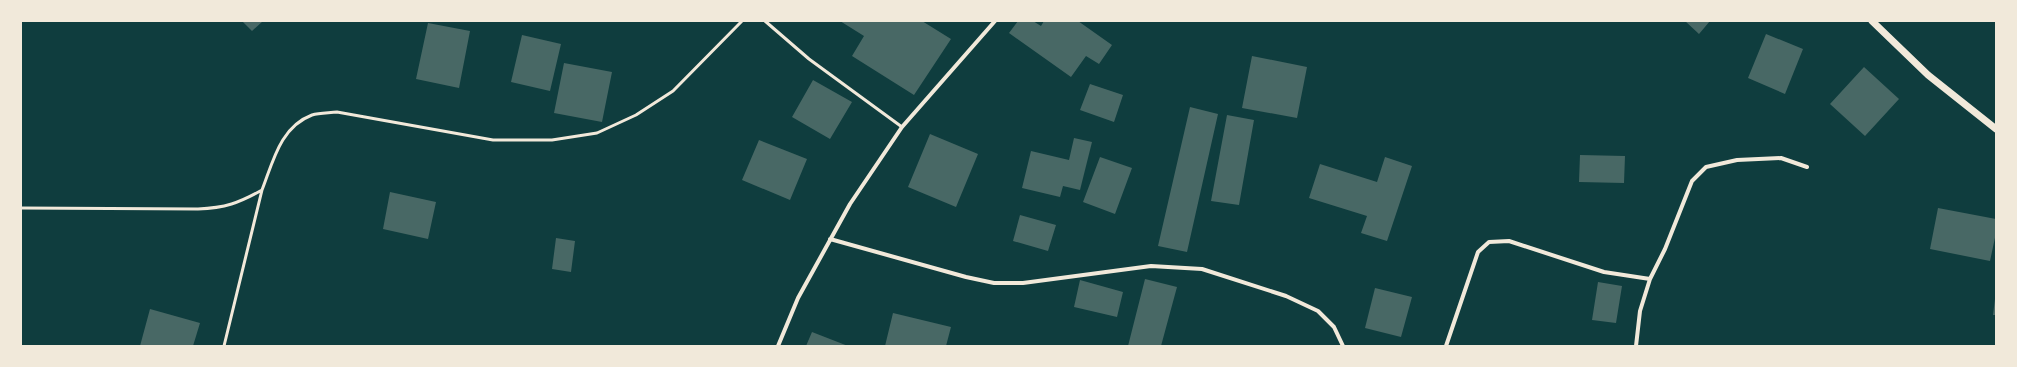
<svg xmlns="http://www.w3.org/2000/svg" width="2017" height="367" font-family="'Playfair Display',serif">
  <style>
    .building { fill: #486865 }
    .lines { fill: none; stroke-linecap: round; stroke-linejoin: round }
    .service { stroke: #f1e9da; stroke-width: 3 }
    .minor { stroke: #f1e9da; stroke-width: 4 }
    .tertiary { stroke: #f1e9da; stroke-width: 7 }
  </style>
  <rect width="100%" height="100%" fill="#0f3d3e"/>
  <path class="building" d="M242,21H263L252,31Z
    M840,21H922L951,39L914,95L852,56L864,36Z
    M1018,21H1033L1041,26L1044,21H1078L1112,45L1099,64L1086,56L1071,77L1009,33Z
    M1685,21H1710L1699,34Z
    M428,23L470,31L459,88L416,79Z
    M1766,34L1803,49L1785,94L1748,78Z
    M522,35L561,44L550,91L511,82Z
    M1252,56L1307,67L1297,118L1242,108Z
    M564,63L612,72L602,122L554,113Z
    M1864,67L1899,99L1865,136L1830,104Z
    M813,80L852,102L830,139L792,117Z
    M1090,84L1123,95L1114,122L1080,110Z
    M1190,107L1218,114L1187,252L1158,246Z
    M1227,115L1254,120L1239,205L1211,201Z
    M930,134L978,154L956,207L908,187Z
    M1074,138L1092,142L1080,190L1063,186L1060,197L1022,188L1031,151L1069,160Z
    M759,140L807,159L790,200L742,180Z
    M1580,155L1625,156L1624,183L1579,182Z
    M1100,157L1132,168L1115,214L1083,202Z
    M1385,157L1412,166L1387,241L1361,233L1367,216L1309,198L1320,164L1377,182Z
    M390,192L436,202L428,239L383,229Z
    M1938,208L1996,219V233L1990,261L1930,249Z
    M1020,215L1056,225L1048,251L1013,241Z
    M556,238L575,241L571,272L552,269Z
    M1145,279L1177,287L1161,346H1128Z
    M1080,280L1123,292L1117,317L1074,307Z
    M1598,282L1622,286L1616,323L1592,320Z
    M1375,288L1412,297L1401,337L1365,328Z
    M1995,299H1996V315H1993Z
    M150,309L200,323L193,346H140Z
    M893,313L951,327L946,346H885Z
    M812,332L848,346H806Z"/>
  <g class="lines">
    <path class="service" d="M765,21L809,59L902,127
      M21,208L198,209C225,208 239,203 262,190C273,162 280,127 312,115C319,113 329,113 337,112L493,140H552L597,133L636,115L673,91L742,21
      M224,346L262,190"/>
    <path class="minor" d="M830,239L966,277L994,283H1023L1151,266L1202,269L1286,296L1318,311L1334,327L1343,346
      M778,346L798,298L850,204L902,127L995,21
      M1446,346L1478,252L1489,242L1509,241L1604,272L1650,279
      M1636,346L1640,311L1650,279L1665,249L1692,181L1706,167L1737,160L1781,158L1807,167"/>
    <path class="tertiary" d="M1872,21L1928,75L1996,129"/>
  </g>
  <rect width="2017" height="367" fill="none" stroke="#f1e9da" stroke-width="44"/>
</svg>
